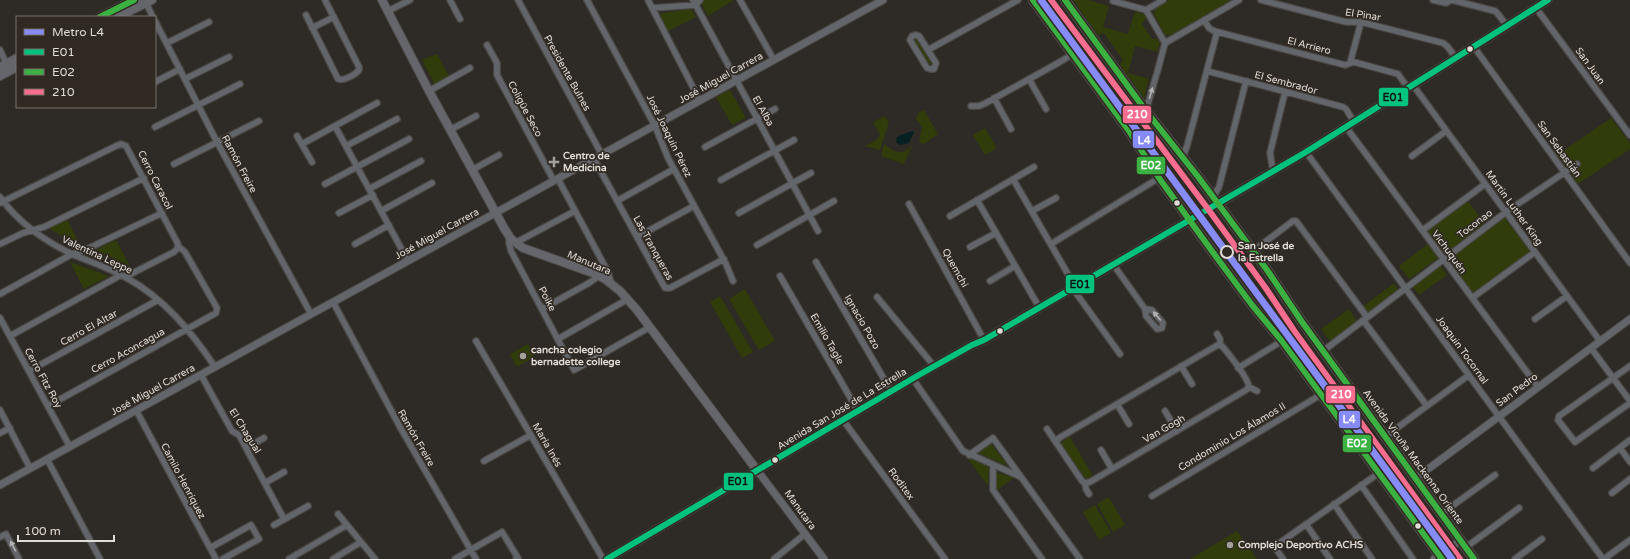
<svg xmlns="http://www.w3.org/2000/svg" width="1630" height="559" font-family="'Varela Round',sans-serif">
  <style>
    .green { fill: #303c09 }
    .water { fill: #072023 }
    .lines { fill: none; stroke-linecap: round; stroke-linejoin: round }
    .minor-casing { stroke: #4a4643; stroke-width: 8 }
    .tertiary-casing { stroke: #4a4643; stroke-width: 9 }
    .secondary-casing { stroke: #4a4643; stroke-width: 10 }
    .primary-casing { stroke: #4a4643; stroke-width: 11 }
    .minor { stroke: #626569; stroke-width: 5.5 }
    .tertiary { stroke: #626569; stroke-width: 7 }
    .secondary { stroke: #65666c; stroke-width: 8 }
    .primary { stroke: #636669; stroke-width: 9 }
    .bus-1-casing { stroke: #312a23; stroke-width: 9 }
    .bus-2-casing { stroke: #312a23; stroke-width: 9 }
    .bus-3-casing { stroke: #312a23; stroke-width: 9 }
    .bus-1 { stroke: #00c27f; stroke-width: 6 }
    .bus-2 { stroke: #3ab140; stroke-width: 6 }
    .bus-3 { stroke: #f76d8f; stroke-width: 6 }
    .metro-1-casing { stroke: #312a23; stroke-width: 10 }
    .metro-1 { stroke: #868bf8; stroke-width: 7 }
    .oneway { fill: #b4b2b0 }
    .bus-dot { fill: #e0dcd7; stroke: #312a23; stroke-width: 1.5 }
    .poi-dot { fill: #a29e99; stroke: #312a23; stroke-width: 1.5 }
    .stop-dot { fill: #312a23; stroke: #e0dcd7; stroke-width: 2 }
    .labels { text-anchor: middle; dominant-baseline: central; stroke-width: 3.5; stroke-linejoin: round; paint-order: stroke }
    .street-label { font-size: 10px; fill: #e0dcd7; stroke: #312a23 }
    .poi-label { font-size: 10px; font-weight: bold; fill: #e0dcd7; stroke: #312a23; text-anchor: start }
    .stop-label { font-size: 10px; font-weight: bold; fill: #e0dcd7; stroke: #312a23; text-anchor: start }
    .line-badge { stroke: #312a23; stroke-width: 1.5 }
    .badge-label { font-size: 11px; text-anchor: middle; font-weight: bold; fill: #fff }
    .pale-badge-label { font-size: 11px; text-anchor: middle; font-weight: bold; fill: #111 }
  </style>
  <rect width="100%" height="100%" fill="#2e2a26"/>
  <path class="green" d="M703,0H734L708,16L701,3Z
    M1073,0H1088L1109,6L1103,27L1128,34L1135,12L1144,14L1146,18L1142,24L1152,39H1157L1160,43L1157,52L1135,46L1128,73L1149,79L1144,98L1120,65L1123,60L1104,33L1098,35Z
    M1169,0H1231L1171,35H1165L1154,14L1156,8Z
    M691,9L696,17L666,32L657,14Z
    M917,36L933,63L928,65L912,40Z
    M437,54L449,76L435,85L422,60Z
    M730,90L746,118L732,125L716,97Z
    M924,110L938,134L924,144L919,142L922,127L916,119L918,113Z
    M885,116L889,122L880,150L865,146L876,140L880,135L873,122Z
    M1611,118L1630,143V149L1578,184L1557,155Z
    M985,128L997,148L985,155L973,135Z
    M884,144C896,153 902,157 913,144L904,164L881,156Z
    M1467,200L1485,224L1409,279L1399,266L1433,240L1426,231Z
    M1504,217L1531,253L1474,295L1448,259Z
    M67,219L81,247L48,228Z
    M116,240L130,266L96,250Z
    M70,262L109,276L84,289Z
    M1440,265L1447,275L1419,295L1412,286Z
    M1394,283L1398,290L1367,314L1362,307Z
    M745,289L775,341L759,350L729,299Z
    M720,296L753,352L742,358L710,302Z
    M1349,309L1357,321L1330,341L1321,329Z
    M528,344L535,357L517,367L510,354Z
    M1070,437L1093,476L1086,479L1060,443Z
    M991,444L1008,466L978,453Z
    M965,455L989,465L988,486Z
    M997,473L1015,477L997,490Z
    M1109,497L1125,525L1113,532L1097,504Z
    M1095,505L1111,533L1099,540L1083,512Z
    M1237,531L1257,559H1190Z"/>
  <path class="water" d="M913,131L914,132L909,143L900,145L896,142L897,137C900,135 909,132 913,131Z"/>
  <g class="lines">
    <defs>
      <path id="minor" d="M140,0L146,3L153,17
        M450,0L460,19
        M518,0L602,155
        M587,0L655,126L668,158L726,264L733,281
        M648,0L700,101
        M693,0L818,231
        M740,0L774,60
        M1261,0L1346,22H1361L1443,43L1447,46L1456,58
        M1433,0L1446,3L1451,0
        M1452,0L1495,11L1498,14L1507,26
        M1113,1L1146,10L1163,0
        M652,8L696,5L700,0
        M1536,8L1630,135
        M1146,10L1165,43
        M388,11L410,0
        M306,15L338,79C344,81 355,75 359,70V67L325,0
        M1204,20L1209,28L1214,31L1345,65L1354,62L1398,74L1408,88
        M155,21L217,142L311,314
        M312,28L334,17
        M915,35L919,36L936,63L934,69H930L927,68L910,40L912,36Z
        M167,43L209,22
        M487,45L497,63V75L554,181
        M1474,47L1630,263
        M0,50L6,63
        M928,50L1018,0
        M1350,63L1361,22
        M1207,71L1343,107L1346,109L1354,122
        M1157,73L1165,43L1239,0
        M185,79L229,57
        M1029,79L1046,109
        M155,82L180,69
        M1413,85L1600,341
        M429,91L470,68
        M994,98L1011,129
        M971,106H979L986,103L1058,63L1068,57L1072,53
        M1146,111L1156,76
        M335,126L408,261
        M155,127L240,84
        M1346,127L1538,387
        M450,130L476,116
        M297,136L312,162
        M302,144L377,103
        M346,146L397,119
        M705,147L775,109
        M1306,152L1603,559
        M1412,156L1446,131
        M1183,157L1187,146L1217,32
        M594,159L665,288H670L724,259
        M174,164L259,121
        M472,170L499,155
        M1273,171L1270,153L1285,92
        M558,179L608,272L611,283
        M1013,179L1069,276L1076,293L1120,354
        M721,180L794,140
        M325,184L409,139
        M369,189L421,161
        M0,197C19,223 46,242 74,255C91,262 109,268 125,277C164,298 191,331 215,367
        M1213,197L1219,187L1246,81
        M977,200L1039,307
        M617,201L674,169
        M0,203L116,146L121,144L126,146L178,244L177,249L174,252L125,277
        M909,204L984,340
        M381,211L432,183
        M1032,211L1056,198
        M339,213L373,195
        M739,213L811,173
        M950,216L1034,167
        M1423,230L1485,184
        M509,236V243L511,251L574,370L650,327
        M637,237L694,206
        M515,243L575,211
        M0,244L23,233L44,227L144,178
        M355,244L389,225
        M1051,244L1159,178
        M757,245L834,201
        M970,247L996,233
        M1253,251L1293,221H1296L1367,317
        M816,262L891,391
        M1113,264L1145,309L1146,316L1157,329L1162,328L1163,323L1152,310L1145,309
        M780,276L858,411
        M990,281L1015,266
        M0,294L72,254L85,250L162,213
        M877,297L934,366
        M1472,298L1535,252
        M333,302L400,427L476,559
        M542,309L589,283L599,276
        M0,318L70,447
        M1535,319L1567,296
        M1363,320L1427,406
        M1217,334L1220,339V345L1223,347C1230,356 1248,377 1249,387
        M10,336L121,275
        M558,339L628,299
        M476,341L603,559
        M1591,348L1630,401
        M1323,351L1506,212L1577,164
        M1181,366L1192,384
        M1630,366L1559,416L1558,420L1575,442L1630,403
        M1238,368L1282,341
        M29,371L158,300
        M201,375L232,431L239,435L284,519
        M913,379L963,451L1021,477
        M1249,387L1257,391
        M1117,404L1129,424
        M48,406L216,313L217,308L185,252L178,246
        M0,410L30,468
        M136,410L216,559
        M1165,411L1177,431
        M843,420L945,559
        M1047,429L1082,481L1085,483L1086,489L1089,494
        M0,433L10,428
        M1386,436L1469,375
        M1057,441L1059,438L1216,346L1220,345
        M246,448L264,438
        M1620,448L1630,462
        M1101,450L1112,469
        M969,455L993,438L1080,559
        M47,459L100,559
        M484,461L531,435
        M993,466V490L1042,559
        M1593,468L1630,440
        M265,483L284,472
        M1085,483L1090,482L1246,390L1249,387
        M1361,485L1413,559
        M1612,493L1630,479
        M1152,496L1322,394
        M1334,504L1372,559
        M338,514L375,559
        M1441,514L1495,475
        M1306,524L1330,559
        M274,525L308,506
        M0,537L6,534L19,559
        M210,548L251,525L259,539L223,559
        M1465,548L1519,508
        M289,559L347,525
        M333,559L361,542
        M455,559L502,532L518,558L516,559
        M774,559L805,534
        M1283,559L1276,549L1278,544L1379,473
        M1515,559L1542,539
        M1604,559L1630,540"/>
      <path id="tertiary" d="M760,474L824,559
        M1416,478L1630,319
        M0,485L883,0
        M1434,559L1460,541"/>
      <path id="secondary" d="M382,0L429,91L504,228L511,239L523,248L593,273L605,279L620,291L637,310L759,473
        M100,17L134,0
        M118,17L152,0
        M0,67L17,58
        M0,76L17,67
        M607,559L917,376L972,345L984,340L1306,152L1548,0"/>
      <path id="primary" d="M1033,0L1129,131L1159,178L1217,258L1252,305L1282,341L1442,559
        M1065,0L1146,111L1199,178L1267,270L1302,322L1474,559"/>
    </defs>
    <use href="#minor" class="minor-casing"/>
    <use href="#tertiary" class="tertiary-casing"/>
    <use href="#secondary" class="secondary-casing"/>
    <use href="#primary" class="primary-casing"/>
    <use href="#minor" class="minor"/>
    <use href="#tertiary" class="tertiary"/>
    <use href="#secondary" class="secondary"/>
    <use href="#primary" class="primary"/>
    <defs>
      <path id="bus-1" d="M607,559L917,376L972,345L984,340L1306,152L1548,0"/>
      <path id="bus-2" d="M1033,0L1129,131L1159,178L1217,258L1252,305L1282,341L1442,559
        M1065,0L1146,111L1199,178L1267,270L1302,322L1474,559
        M100,17L134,0"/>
      <path id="bus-3" d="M1051,0L1208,209L1265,287L1295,332L1460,559"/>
    </defs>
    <use href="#bus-1" class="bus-1-casing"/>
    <use href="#bus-2" class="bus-2-casing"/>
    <use href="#bus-3" class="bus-3-casing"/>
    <use href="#bus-1" class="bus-1"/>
    <use href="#bus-2" class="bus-2"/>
    <use href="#bus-3" class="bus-3"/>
    <defs>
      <path id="metro-1" d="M1041,0L1452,559"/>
    </defs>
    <use href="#metro-1" class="metro-1-casing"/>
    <use href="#metro-1" class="metro-1"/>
  </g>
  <defs><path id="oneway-solid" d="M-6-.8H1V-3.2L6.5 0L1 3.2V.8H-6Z"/></defs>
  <g class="oneway">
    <use href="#oneway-solid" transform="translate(1151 93) rotate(-74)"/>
    <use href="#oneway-solid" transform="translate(1157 316) rotate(-130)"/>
    <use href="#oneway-solid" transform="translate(13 546) rotate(-118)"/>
  </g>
  <g class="bus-dot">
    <circle cx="1470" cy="49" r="3.5"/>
    <circle cx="1177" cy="203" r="3.5"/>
    <circle cx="1000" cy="331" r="3.5"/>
    <circle cx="775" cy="460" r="3.5"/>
    <circle cx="1418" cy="526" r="3.5"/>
  </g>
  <g class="poi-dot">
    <path d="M552 156h4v4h4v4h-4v4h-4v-4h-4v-4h4z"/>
    <circle cx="523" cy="356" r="4"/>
    <circle cx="1230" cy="545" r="4"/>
  </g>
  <circle class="stop-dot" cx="1227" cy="252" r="6"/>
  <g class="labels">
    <g class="street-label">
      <text transform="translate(1363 15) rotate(9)">El Pinar</text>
      <text transform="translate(1309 46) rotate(14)">El Arriero</text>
      <text transform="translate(1590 66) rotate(54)">San Juan</text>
      <text transform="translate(567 73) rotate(61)">Presidente Bulnes</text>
      <text transform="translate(721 78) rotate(-29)">José Miguel Carrera</text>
      <text transform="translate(1286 83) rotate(15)">El Sembrador</text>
      <text transform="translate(525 109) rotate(62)">Coligüe Seco</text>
      <text transform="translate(763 111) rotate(61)">El Alba</text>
      <text transform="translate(669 136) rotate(64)">José Joaquín Pérez</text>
      <text transform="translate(1559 149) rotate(54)">San Sebastián</text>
      <text transform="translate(239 164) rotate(62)">Ramón Freire</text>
      <text transform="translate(155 180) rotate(63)">Cerro Caracol</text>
      <text transform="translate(1514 208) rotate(54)">Martin Luther King</text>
      <text transform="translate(1475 224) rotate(-37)">Toconao</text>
      <text transform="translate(437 234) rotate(-29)">José Miguel Carrera</text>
      <text transform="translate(653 248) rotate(61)">Las Tranqueras</text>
      <text transform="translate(1449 252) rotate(54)">Vichuquén</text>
      <text transform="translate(97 255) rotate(25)">Valentina Leppe</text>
      <text transform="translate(589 263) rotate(23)">Manutara</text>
      <text transform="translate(955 268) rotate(61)">Quemchi</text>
      <text transform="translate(547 299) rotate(62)">Poike</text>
      <text transform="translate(862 322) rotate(60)">Ignacio Pozo</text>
      <text transform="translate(89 328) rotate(-29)">Cerro El Altar</text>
      <text transform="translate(827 339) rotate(60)">Emilio Tagle</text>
      <text transform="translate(1462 350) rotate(54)">Joaquín Tocornal</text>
      <text transform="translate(128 351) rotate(-29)">Cerro Aconcagua</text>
      <text transform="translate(43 378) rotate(61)">Cerro Fitz Roy</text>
      <text transform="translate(153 390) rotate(-29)">José Miguel Carrera</text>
      <text transform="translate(1517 390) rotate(-37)">San Pedro</text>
      <text transform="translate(842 409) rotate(-31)">Avenida San José de La Estrella</text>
      <text transform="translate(1164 429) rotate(-30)">Van Gogh</text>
      <text transform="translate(245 431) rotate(58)">El Chagual</text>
      <text transform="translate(1232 437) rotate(-31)">Condominio Los Álamos II</text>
      <text transform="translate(416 438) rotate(60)">Ramón Freire</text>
      <text transform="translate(547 445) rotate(60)">María Inés</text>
      <text transform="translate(1413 457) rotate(54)">Avenida Vicuña Mackenna Oriente</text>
      <text transform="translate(183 481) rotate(62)">Camilo Henríquez</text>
      <text transform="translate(901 484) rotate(54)">Roditex</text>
      <text transform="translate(800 510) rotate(54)">Manutara</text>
    </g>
    <g class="poi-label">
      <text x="563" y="156">Centro de<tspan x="563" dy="12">Medicina</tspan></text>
      <text x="531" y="350">cancha colegio<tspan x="531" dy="12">bernadette college</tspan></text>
      <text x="1238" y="545">Complejo Deportivo ACHS</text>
    </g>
    <g class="stop-label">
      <text x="1238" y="246">San José de<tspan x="1238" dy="12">la Estrella</tspan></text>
    </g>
  </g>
  <g class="line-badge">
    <rect x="1378" y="87" width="31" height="20" rx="4" fill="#00c27f"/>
    <rect x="1122" y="105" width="30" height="19" rx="4" fill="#f76d8f"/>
    <rect x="1132" y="130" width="23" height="19" rx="4" fill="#868bf8"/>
    <rect x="1136" y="156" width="30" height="19" rx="4" fill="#3ab140"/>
    <rect x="1065" y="274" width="30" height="20" rx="4" fill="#00c27f"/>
    <rect x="1325" y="385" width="31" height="19" rx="4" fill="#f76d8f"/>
    <rect x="1338" y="410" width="23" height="19" rx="4" fill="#868bf8"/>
    <rect x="1342" y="434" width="30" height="19" rx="4" fill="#3ab140"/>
    <rect x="723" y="472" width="31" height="19" rx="4" fill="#00c27f"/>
  </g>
  <g class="badge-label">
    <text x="1137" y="118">210</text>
    <text x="1144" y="144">L4</text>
    <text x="1151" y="169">E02</text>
    <text x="1341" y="398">210</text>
    <text x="1349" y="423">L4</text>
    <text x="1357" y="447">E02</text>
  </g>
  <g class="pale-badge-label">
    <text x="1393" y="101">E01</text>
    <text x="1080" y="288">E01</text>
    <text x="738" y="485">E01</text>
  </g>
  <rect x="16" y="16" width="140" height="92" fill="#312a23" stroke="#77716b"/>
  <rect x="24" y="29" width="20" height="6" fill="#868bf8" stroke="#77716b"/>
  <text x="52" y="36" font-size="12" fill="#e0dcd7">Metro L4</text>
  <rect x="24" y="49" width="20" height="6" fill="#00c27f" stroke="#77716b"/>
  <text x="52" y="56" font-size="12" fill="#e0dcd7">E01</text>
  <rect x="24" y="69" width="20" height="6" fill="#3ab140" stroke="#77716b"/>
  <text x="52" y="76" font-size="12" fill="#e0dcd7">E02</text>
  <rect x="24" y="89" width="20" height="6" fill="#f76d8f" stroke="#77716b"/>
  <text x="52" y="96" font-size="12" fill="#e0dcd7">210</text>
  <path d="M18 535v6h96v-6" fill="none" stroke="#e0dcd7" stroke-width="2"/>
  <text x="24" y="535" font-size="12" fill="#e0dcd7" stroke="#312a23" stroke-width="3" paint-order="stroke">100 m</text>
</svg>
